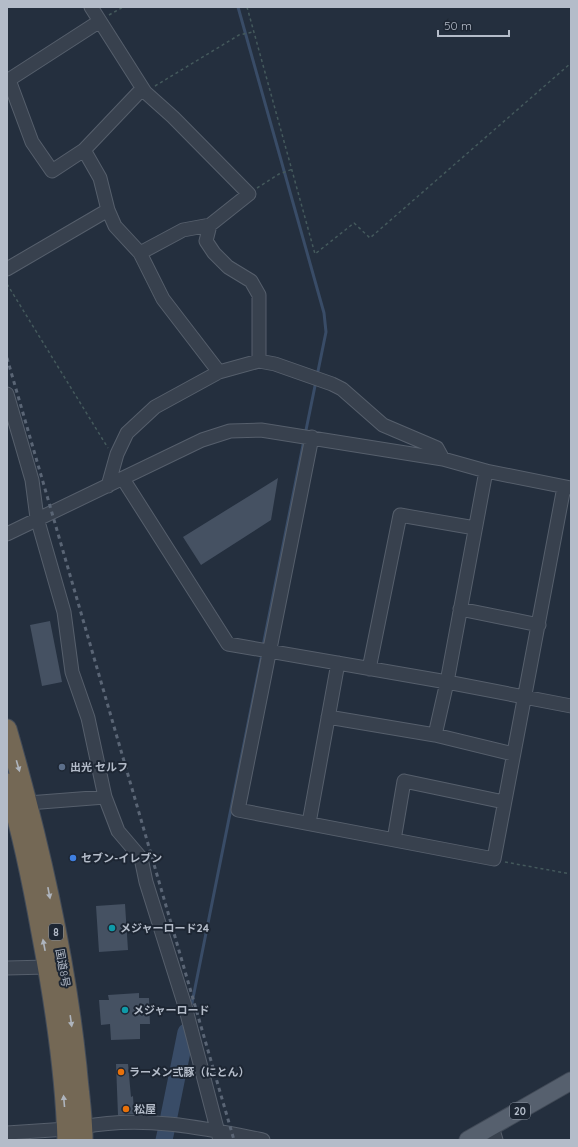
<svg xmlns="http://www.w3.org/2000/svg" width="578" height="1147" font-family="Quicksand,'Noto Sans JP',sans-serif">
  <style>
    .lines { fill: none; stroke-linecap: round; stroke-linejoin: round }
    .stream { stroke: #394c67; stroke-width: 3 }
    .river { stroke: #394c67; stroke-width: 17 }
    .building { fill: #455162 }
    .minor-casing { stroke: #565f6c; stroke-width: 15 }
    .major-casing { stroke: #414a57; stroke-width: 19 }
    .highway-casing { stroke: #434c59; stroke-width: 21 }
    .path { stroke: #44595c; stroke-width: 1.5; stroke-dasharray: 3 3; stroke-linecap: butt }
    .minor { stroke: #38414e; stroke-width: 13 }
    .major { stroke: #56606e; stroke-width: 17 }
    .highway { stroke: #746855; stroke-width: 19 }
    .rail { stroke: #5a6575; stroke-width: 3; stroke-dasharray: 4 4; stroke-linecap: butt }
    .oneway { fill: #aeb4bd }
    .service-dot { fill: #5c6f8a; stroke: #1d2633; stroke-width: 1.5 }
    .shop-dot { fill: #3f7fe0; stroke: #1d2633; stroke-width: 1.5 }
    .culture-dot { fill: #0f9aa8; stroke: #1d2633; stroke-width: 1.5 }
    .food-dot { fill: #e8710a; stroke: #1d2633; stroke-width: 1.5 }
    .labels { text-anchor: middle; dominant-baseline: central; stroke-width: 4; stroke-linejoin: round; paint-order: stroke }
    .shield { fill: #1d2633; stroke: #878f9c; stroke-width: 1 }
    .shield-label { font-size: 10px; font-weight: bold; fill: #b4bcc9 }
    .poi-label { font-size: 11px; font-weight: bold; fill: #b4bcc9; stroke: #1d2633; text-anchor: start }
    .street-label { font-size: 11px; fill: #b4bcc9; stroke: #1d2633 }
  </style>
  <rect width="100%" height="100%" fill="#242f3e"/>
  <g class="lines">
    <path class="stream" d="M238,7L324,313L326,332L317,376
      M305,435L316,381
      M263,646L304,440
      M192,1003L262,654"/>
    <path class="river" d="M169,1116L186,1032
      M164,1140L166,1131"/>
  </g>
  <path class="building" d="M278,478L271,520L201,565L183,537Z
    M50,621L62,682L42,686L30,625Z
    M125,904L128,950L99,952L96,906Z
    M139,993V998H149L150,1024H140V1039L111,1040L110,1024L101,1025L99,1000H109L108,995Z
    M116,1064H128L131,1097L133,1096L134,1114L118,1115Z"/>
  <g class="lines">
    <defs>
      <path id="minor" d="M91,7L145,92L173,117L249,194L210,225L183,230L140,253
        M9,80L32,142L52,171L84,150L142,89
        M7,81L100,21
        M84,150L100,178L108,210L115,226L140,253L163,299L219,372
        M210,225L206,241L214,253L228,267L251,281L259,295V361
        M7,269L108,210
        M7,394L32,480L37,518L64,612L72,672L88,718L105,797L118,831L141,858L146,882L185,1006L220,1140
        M312,437L238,810L494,859L564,487
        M123,479L228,644L447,682L571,706
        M108,486L117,454L127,433L155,407L219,372L259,361L275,364L332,384L342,389L383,425L437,448L443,459
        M7,534L202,440L230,431L261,430L443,459L486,471L571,488
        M460,609L539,625
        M369,669L400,515L475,528
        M328,717L435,735L513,754
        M435,735L447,682L486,471
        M28,803L105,797
        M309,823L338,663
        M394,840L404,781L504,802
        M7,968L48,967
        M83,1127C143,1115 204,1128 263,1140
        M492,1127L496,1140
        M7,1133L67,1129"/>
      <path id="major" d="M468,1140L571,1081"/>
      <path id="highway" d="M7,729C39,840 65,952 77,1067C79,1092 83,1116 83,1140
        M7,783C22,832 32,882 41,932C54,1000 65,1070 67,1140"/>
    </defs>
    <use href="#minor" class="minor-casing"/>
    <use href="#major" class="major-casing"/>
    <use href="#highway" class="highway-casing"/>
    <path class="path" d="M247,7L315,254L354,223L370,238L571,63
      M109,15L123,7
      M155,86L239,35L253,32
      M257,188L279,174L293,169
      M7,284L108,448
      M505,862L571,874"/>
    <use href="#minor" class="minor"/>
    <use href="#major" class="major"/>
    <use href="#highway" class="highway"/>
    <path class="rail" d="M7,358L234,1140"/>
  </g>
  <defs><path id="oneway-solid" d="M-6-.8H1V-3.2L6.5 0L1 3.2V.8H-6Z"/></defs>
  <g class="oneway">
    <use href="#oneway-solid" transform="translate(18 766) rotate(74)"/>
    <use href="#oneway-solid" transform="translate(49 893) rotate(79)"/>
    <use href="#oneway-solid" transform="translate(44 945) rotate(-101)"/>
    <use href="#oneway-solid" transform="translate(71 1021) rotate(82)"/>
    <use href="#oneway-solid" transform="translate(64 1101) rotate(-95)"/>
  </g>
  <circle class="service-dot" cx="62" cy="767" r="4"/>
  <circle class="shop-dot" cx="73" cy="858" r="4"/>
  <g class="culture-dot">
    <circle cx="112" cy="928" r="4"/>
    <circle cx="125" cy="1010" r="4"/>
  </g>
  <g class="food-dot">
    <circle cx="121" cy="1072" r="4"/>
    <circle cx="126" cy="1109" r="4"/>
  </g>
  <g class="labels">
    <g class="shield">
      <rect x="49" y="924" width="14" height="16" rx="3"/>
      <rect x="510" y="1103" width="20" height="16" rx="3"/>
    </g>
    <g class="shield-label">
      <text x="56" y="932">8</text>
      <text x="520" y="1111">20</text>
    </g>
    <g class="poi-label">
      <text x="70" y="767">出光 セルフ</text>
      <text x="81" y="858">セブン-イレブン</text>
      <text x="120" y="928">メジャーロード24</text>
      <text x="133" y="1010">メジャーロード</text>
      <text x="129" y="1072">ラーメン弍豚（にとん）</text>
      <text x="134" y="1109">松屋</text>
    </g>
    <g class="street-label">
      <text transform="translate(63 968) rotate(80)">国道8号</text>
    </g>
  </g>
  <rect width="578" height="1147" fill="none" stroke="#b4bcc9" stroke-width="16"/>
  <path d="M438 30v6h71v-6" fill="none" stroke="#b4bcc9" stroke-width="2"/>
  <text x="444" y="30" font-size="12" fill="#b4bcc9" stroke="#1d2633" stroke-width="3" paint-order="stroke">50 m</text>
</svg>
